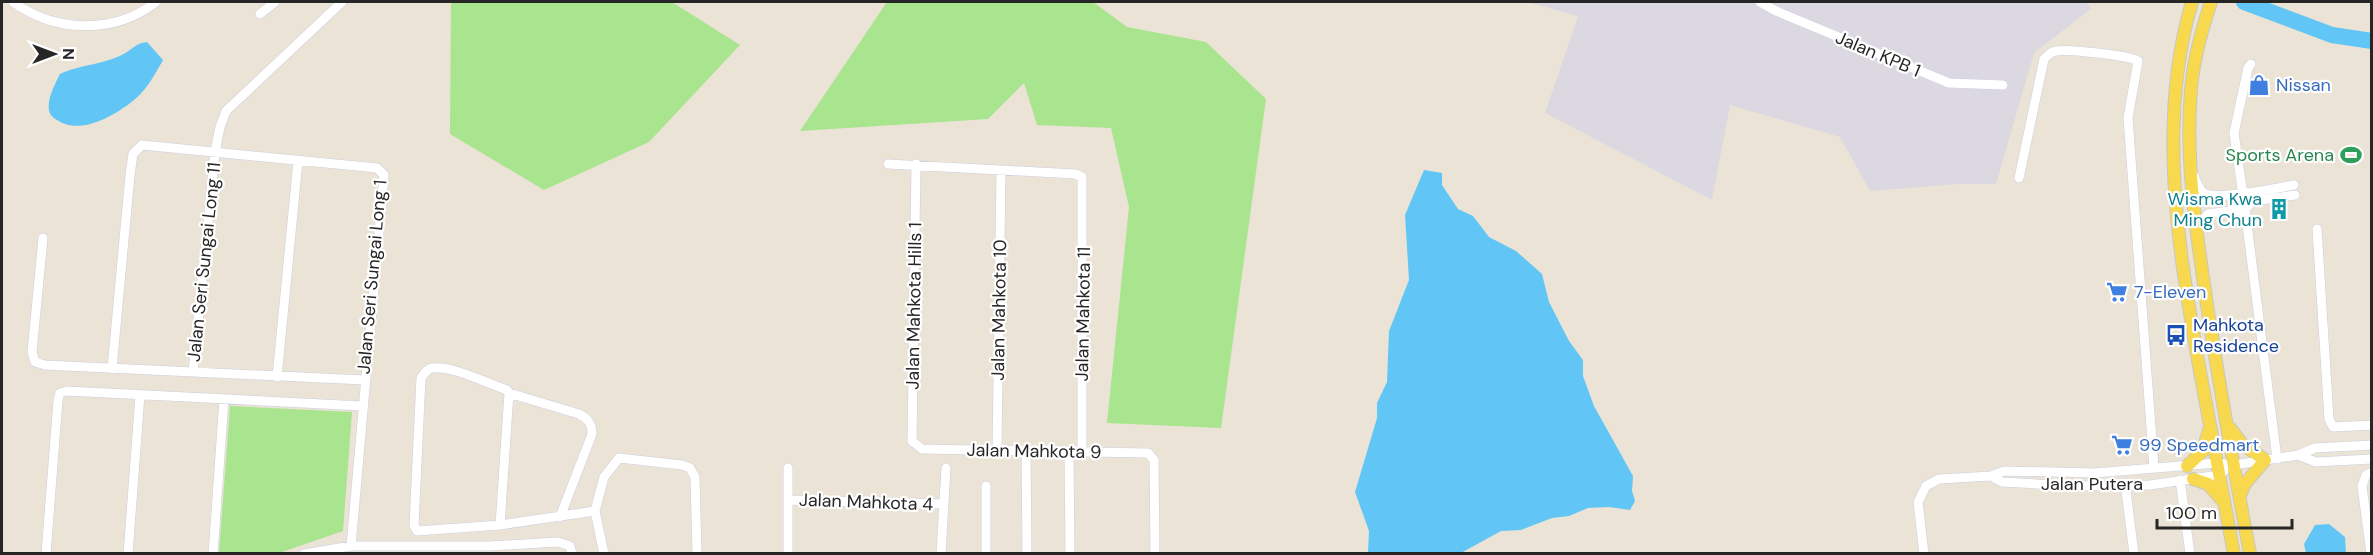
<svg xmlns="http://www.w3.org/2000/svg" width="2373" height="555" font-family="'DM Sans',sans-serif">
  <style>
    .industrial { fill: #dbd8e2 }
    .green { fill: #a8e58e }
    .water { fill: #61c6f5 }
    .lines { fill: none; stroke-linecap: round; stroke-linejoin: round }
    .river { stroke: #61c6f5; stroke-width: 16 }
    .minor-casing { stroke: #cccfe1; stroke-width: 10 }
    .major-casing { stroke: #c7c7c7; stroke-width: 14 }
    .minor { stroke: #fff; stroke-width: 9 }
    .major { stroke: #f8d94e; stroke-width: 12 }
    .labels { text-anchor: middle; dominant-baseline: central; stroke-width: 4.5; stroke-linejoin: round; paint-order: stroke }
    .street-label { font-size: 18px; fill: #262626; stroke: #fff }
    .shop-label { font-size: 18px; fill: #366cbe; stroke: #fff; text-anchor: start }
    .leisure-label { font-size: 18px; fill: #27864d; stroke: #fff; text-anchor: end }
    .culture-label { font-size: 18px; fill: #0d838f; stroke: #fff; text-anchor: end }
    .transit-label { font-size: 18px; fill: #164399; stroke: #fff; text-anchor: start }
  </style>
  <rect width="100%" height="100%" fill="#ebe3d6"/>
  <path class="industrial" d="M1527,2H2085L2092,8L2034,53L1996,184H1959L1870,191L1840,137L1730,105L1712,200L1545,113L1578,16Z"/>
  <path class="green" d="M451,2H672L740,45L649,142L544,190L450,134Z
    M887,2H1093L1127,27L1206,42L1266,99L1221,428L1107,423L1129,207L1111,128L1037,125L1024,83L988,119L800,131Z
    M230,406L352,412L343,531L279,553H219Z"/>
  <path class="water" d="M147,42L163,60C154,76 145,93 129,104C110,118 79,135 57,120C52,117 50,115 49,110C47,99 55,84 60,74C81,64 106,65 127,52C134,47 138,43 147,42Z
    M1424,170L1442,173V185L1458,209L1473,216L1489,237L1516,251L1542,274L1549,302L1569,341L1583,360V376L1594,406L1633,476L1632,491L1635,501L1630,510L1609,507L1588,508L1569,516L1552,518L1521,530L1501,531L1461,553H1368L1369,531L1355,492L1377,418V403L1387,382L1389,331L1409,280L1405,215Z
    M2329,524L2345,537L2346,553H2306L2304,544L2315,525Z"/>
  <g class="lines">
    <path class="river" d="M2244,2L2332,35L2372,41"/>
    <defs>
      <path id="minor" d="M13,2C55,32 114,35 156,2
        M1760,2L1776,11L1949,83L2003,85
        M260,14L275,2
        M2251,64L2248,68L2234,133L2245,209L2277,459
        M888,164L1075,174L1082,177V452
        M916,164L912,441L922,449L1148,453L1154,460L1155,554
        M2194,176C2197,182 2198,189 2204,193C2215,201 2278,188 2294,185
        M2019,178L2044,59C2048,55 2050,52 2056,51C2068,49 2127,55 2138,61L2128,118L2154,468
        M2195,228L2208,214L2245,209L2254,201L2295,195
        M2317,229L2329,419L2333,427L2372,425
        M43,238L32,352L35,362L45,365L364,380
        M112,369L130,175L133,154L142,145L377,168L384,175L351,546
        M193,372L215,152L220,127L226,111L342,2
        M277,377L298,161
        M509,393L579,414C588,419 592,423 592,434L560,517
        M997,449L1001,171
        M1026,450L1027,554
        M1069,451L1070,554
        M2298,455L2316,462L2372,459
        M788,468V554
        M1991,476L2002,482L2071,486L2150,485L2219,475L2224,471
        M2180,480L2190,554
        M2125,483L2134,554
        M986,486V554
        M788,500L943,504
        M500,525L509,393L507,390C489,384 451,365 432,368C427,369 424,374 421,378L414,525L417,531L500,525L595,511
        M46,554L58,400L60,393L67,391L362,406
        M128,554L140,395
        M213,554L224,399
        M304,554L351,546H489L558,542L570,546L572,554
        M604,554L595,511L604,477L619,458L682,465L690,468L695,477L697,554
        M941,554L946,468
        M1924,554L1918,502L1926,486L1939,479L1991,476L2004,471L2094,473L2217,463L2234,465L2298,455L2315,448L2372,445
        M2371,554L2362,486L2366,475L2372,472"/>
      <path id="major" d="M2192,2C2157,120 2178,247 2199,366C2210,428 2222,491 2234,554
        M2211,2C2202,29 2193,61 2191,90C2185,159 2196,230 2206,298C2219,384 2234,469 2250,554
        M2230,428L2242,444L2265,460L2244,485L2240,496
        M2187,466L2203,451L2209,430
        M2193,479L2208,484L2223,501"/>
    </defs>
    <use href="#minor" class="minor-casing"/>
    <use href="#major" class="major-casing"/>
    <use href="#minor" class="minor"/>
    <use href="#major" class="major"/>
  </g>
  <defs>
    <symbol id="shop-bare" viewBox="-9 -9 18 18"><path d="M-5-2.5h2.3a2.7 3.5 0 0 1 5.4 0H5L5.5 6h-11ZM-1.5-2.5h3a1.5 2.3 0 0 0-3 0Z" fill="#3f7fe0" stroke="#fff" stroke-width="2.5" paint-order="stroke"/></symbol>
    <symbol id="stadium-bare" viewBox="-9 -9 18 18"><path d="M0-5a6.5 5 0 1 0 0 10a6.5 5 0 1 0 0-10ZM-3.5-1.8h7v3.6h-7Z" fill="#2e9e5b" stroke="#fff" stroke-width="2.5" paint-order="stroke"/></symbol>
    <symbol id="building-bare" viewBox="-9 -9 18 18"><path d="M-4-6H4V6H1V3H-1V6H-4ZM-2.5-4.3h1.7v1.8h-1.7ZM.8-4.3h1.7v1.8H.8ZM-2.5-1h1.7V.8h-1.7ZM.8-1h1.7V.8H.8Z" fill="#0f9aa8" stroke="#fff" stroke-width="2.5" paint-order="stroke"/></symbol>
    <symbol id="supermarket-bare" viewBox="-9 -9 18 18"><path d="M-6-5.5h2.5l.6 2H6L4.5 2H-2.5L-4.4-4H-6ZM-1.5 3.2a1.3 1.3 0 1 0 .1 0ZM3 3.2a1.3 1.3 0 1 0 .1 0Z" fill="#3f7fe0" stroke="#fff" stroke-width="2.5" paint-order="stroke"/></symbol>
    <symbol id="bus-bare" viewBox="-9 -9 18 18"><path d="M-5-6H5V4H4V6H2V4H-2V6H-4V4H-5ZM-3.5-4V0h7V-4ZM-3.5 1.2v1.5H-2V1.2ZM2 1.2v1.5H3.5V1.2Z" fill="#1a4fb4" stroke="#fff" stroke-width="2.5" paint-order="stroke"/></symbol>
  </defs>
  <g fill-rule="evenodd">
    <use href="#shop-bare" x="2244" y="70" width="30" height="30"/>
    <use href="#stadium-bare" x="2336" y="140" width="30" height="30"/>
    <use href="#building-bare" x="2264" y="194" width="30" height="30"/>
    <use href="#supermarket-bare" x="2102" y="277" width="30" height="30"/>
    <use href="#bus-bare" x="2161" y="320" width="30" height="30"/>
    <use href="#supermarket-bare" x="2107" y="430" width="30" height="30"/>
  </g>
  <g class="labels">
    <g class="street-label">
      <text transform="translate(1878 54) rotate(23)">Jalan KPB 1</text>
      <text transform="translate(204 262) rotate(-84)">Jalan Seri Sungai Long 11</text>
      <text transform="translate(372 277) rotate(-85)">Jalan Seri Sungai Long 1</text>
      <text transform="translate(914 306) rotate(-89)">Jalan Mahkota Hills 1</text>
      <text transform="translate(999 310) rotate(-89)">Jalan Mahkota 10</text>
      <text transform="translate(1083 314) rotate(-89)">Jalan Mahkota 11</text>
      <text transform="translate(1034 451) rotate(1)">Jalan Mahkota 9</text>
      <text x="2092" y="484">Jalan Putera</text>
      <text transform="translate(866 502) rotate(2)">Jalan Mahkota 4</text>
    </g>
    <g class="shop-label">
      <text x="2276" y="85">Nissan</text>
      <text x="2134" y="292">7-Eleven</text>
      <text x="2139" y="445">99 Speedmart</text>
    </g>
    <g class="leisure-label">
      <text x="2334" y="155">Sports Arena</text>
    </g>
    <g class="culture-label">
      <text x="2262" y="199">Wisma Kwa<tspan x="2262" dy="21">Ming Chun</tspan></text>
    </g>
    <g class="transit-label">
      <text x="2193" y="325">Mahkota<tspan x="2193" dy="21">Residence</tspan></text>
    </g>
  </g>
  <rect width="2373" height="555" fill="none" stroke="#262626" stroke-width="6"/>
  <g transform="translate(54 54) rotate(90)" stroke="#ffffff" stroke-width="4.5" paint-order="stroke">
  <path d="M0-4.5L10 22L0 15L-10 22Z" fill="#262626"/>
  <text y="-9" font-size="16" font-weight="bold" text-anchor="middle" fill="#262626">N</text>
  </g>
  <path d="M2157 519v9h135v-9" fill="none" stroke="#262626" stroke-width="3"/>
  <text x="2166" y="519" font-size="18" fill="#262626" stroke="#ffffff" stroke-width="4.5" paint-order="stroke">100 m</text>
</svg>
